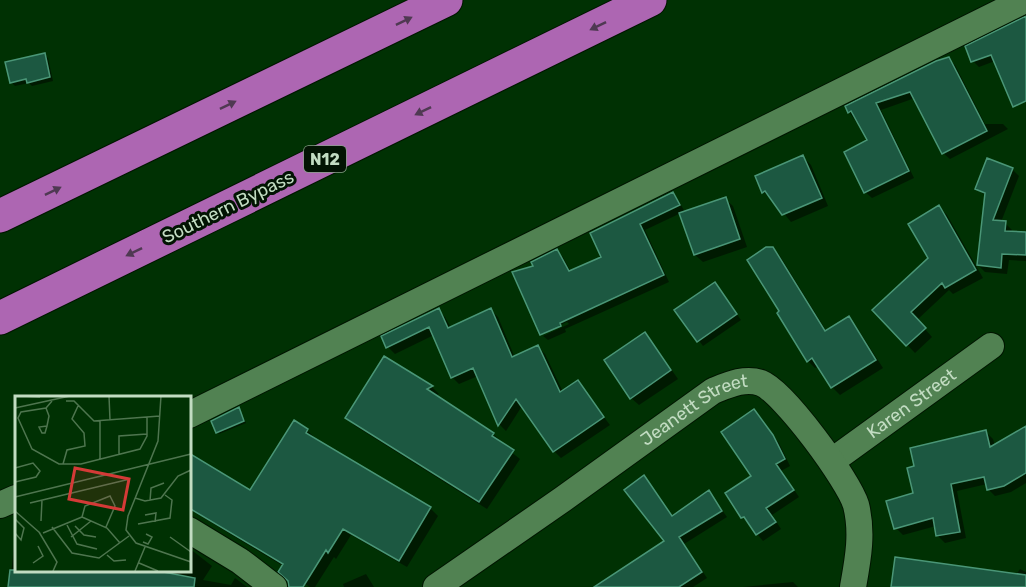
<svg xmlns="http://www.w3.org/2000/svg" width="1026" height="587" font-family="Rubik,sans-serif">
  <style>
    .shadow { fill: #0007 }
    .building { fill: #1c5841; stroke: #4a9677; stroke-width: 1.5 }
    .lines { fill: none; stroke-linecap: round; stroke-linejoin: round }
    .street-casing { stroke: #001501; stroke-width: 28 }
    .highway-casing { stroke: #001501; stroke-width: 35 }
    .street { stroke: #518252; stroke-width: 26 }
    .highway { stroke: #ad66b2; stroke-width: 33 }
    .oneway { fill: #4f3952 }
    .labels { text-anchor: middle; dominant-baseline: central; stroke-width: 6; stroke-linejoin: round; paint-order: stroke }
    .shield { fill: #021403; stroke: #88a089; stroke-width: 1.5 }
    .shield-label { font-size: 16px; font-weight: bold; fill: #c2dcc2 }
    .street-label { font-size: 18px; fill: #c2dcc2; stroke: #021403 }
    .inset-road { fill: none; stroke: #4e754f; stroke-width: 1.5 }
    .view { fill: #d43a37; fill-opacity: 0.15; stroke: #d43a37; stroke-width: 3 }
    .inset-edge { fill: none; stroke: #c2dcc2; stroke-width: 3 }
  </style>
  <rect width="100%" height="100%" fill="#003103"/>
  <path class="shadow" d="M1026,18V100L995,61L979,67L973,61Z
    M44,54L48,58L53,81L32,86L29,83L15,86L11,82Z
    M948,59L955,65L985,124H1003L1008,129L950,159L943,153L915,98L881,110L914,178L872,198L865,192L870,141L849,112Z
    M803,157L811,165L828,206L791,222L772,199L763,192Z
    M1012,169L1019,176L1001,222L1005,223L1012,230V233H1026V261L1009,260L1007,274L985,272L978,265L986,196L977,189Z
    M672,194L678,200L685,212L725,199L733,206L747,247L703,262L695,255L681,213L645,230L669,282L565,329L566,332L548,340L543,336L569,324L567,322L541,334L535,267L557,251L563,257L571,272L603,258Z
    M939,207L947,215L983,278L953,294L949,290L917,320L932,337L915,353L874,310L930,259Z
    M772,248L780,256L827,332L849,318L856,326L883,368L840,395L832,387L819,366L815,368L808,361L781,312Z
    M715,284L741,320L703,346L676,310Z
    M438,310L445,317L451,328L491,310L498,317L515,358L538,347L545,354L563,392L577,382L610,425L561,458L554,451L522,406L506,431L500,425L478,376L459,384L452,377L434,335L395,354L388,347Z
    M644,334L652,342L678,379L639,405L631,398Z
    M385,358L432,387L439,394L435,396L493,434L501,441L500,443L520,459L487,509L355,426L347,418Z
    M238,409L246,423L219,434L217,432Z
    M754,411L779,443L790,466L781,471L799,497L772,515L781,529L763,541L743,517L754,477Z
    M1026,428V483L1011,492L995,496L988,489L987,484L957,491L966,538L945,543L938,536L936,526L903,535L896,528L915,494L986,432L993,439L995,446Z
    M307,430L315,438L314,439L430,508L438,516L407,567L351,535L336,559L334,557L315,587H310L290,575L283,566L189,509V480L251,492Z
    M644,477L673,517L709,492L727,517L684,544L707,578L693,587H598L666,542Z
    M14,544L16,545V570H189V548L212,566L203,580L231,585L235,578L247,587H10Z
    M1020,569L1026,572V587H893L1016,575Z
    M366,574L374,587H344L343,584Z
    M793,582L798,587H743Z"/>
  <path class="building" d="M1026,16V101L1013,107L991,55L971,62L965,46Z
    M45,53L50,77L27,83L26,79L10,83L5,62Z
    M949,57L987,131L942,154L910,92L876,103L909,171L864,193L844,152L867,140L851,111L848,113L845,106L936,61Z
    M803,155L822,198L782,215L765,191L762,193L755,176Z
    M987,158L1013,168L993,220L1006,221L1005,231L1026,232V255L1002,254L1001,268L977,265L985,193L975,189Z
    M673,192L680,205L640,224L664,275L560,323L561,326L540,335L512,272L533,266L531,262L557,249L569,271L601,257L590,233Z
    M726,197L740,239L694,255L679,213Z
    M939,205L976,270L945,288L942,283L911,312L926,328L906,346L872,310L928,258L908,224Z
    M766,247H773L825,331L849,316L876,360L831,388L812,358L807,362L777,313L779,311L747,260Z
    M715,282L737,314L697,342L674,310Z
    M439,308L448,328L491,308L512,357L538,345L560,392L578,380L604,417L553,452L516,399L498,426L473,368L451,378L429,327L386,348L381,336Z
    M645,332L671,370L630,399L604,360Z
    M384,356L433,386L427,389L494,433L492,436L514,450L479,502L345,418Z
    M239,407L244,421L216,433L211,421Z
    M754,409L773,435L785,459L776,464L794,490L766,508L776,522L756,535L744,517L741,518L725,493L751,476L721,432Z
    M294,420L308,429L306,433L431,507L399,561L343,529L328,553L326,550L303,587H289L288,581L278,572L283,564L189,508V453L250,490Z
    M1026,426V473L1004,486L987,490L984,477L951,484L960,532L936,536L933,518L894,529L886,501L913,493L907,468L914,466L910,448L986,430L990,447Z
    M644,475L672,516L709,490L722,511L679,537L702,572L679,587H594L664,541L624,490Z
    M895,557L1026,575V587H891Z
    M10,570H153L195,578L194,587H8Z"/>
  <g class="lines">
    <defs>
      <g id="street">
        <path d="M189,415L1025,0"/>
        <path id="s1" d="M832,461L991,346"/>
        <path d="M0,505L16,498"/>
        <path d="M189,530L240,561L274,587"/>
        <path id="s2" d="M436,587L563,499L713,391C728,385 745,377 761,383C784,392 849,481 856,505C863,533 858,559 853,587"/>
      </g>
      <path id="highway" d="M0,216L446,0
        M0,318L650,0"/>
    </defs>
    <use href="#street" class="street-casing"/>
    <use href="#highway" class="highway-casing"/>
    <use href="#street" class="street"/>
    <use href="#highway" class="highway"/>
  </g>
  <defs><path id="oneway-solid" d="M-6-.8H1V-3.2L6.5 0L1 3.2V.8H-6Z" transform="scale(1.5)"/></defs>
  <g class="oneway">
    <use href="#oneway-solid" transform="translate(404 21) rotate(-26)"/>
    <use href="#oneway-solid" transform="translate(598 26) rotate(154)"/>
    <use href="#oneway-solid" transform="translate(228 105) rotate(-26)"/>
    <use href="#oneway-solid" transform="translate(423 111) rotate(154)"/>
    <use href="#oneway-solid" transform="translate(53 191) rotate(-26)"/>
    <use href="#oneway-solid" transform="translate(134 252) rotate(154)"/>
  </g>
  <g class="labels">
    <rect class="shield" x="304" y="146" width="42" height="26" rx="4.5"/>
    <g class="shield-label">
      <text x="325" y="159">N12</text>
    </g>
    <g class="street-label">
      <text transform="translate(228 207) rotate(-26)">Southern Bypass</text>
      <text stroke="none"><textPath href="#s1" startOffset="98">Karen Street</textPath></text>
      <text stroke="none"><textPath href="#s2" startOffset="314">Jeanett Street</textPath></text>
    </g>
  </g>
  <g transform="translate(15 396)">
    <rect width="176" height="176" fill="#003103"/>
    <path class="inset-road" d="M7,0L25,1M94,0L95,24M146,0L143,45L113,120L111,134L121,147L176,166M37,5L31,12L6,16L3,22L17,53L44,68H66L125,53L132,40V21M51,5H59L79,25L145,20M0,12L55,0M31,12L34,20L32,30L30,37H27L24,31L32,30M85,24V63M104,58V40L132,38M48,68L52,54L70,50L69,37L57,23L63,10M0,72L18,67L25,75L21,81L0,86M0,101L176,58M120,102L130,105L146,102L163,80L176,74M135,105L136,92L149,87M15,107L115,83M0,115L25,137M130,119L141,117L140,126M67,121L70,110L95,100L100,110L91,131M67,121L92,132L105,147M0,123L9,132L6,144L0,137M26,125L27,104M123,128L155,122L157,104L150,99M52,129L62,148L82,153M60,130L69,139L81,141M37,131L57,157L84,162L114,140M24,136L42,166L38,175M28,137L67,121M56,141L76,125M155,141L176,156M128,146L133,148L137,141L131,138M92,159L99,165L111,164M18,167L28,160L23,150M124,167L143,175M120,175L130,151"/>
    <path class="view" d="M60,72L114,83L108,114L54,103Z"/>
    <rect width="176" height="176" class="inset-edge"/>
  </g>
</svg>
